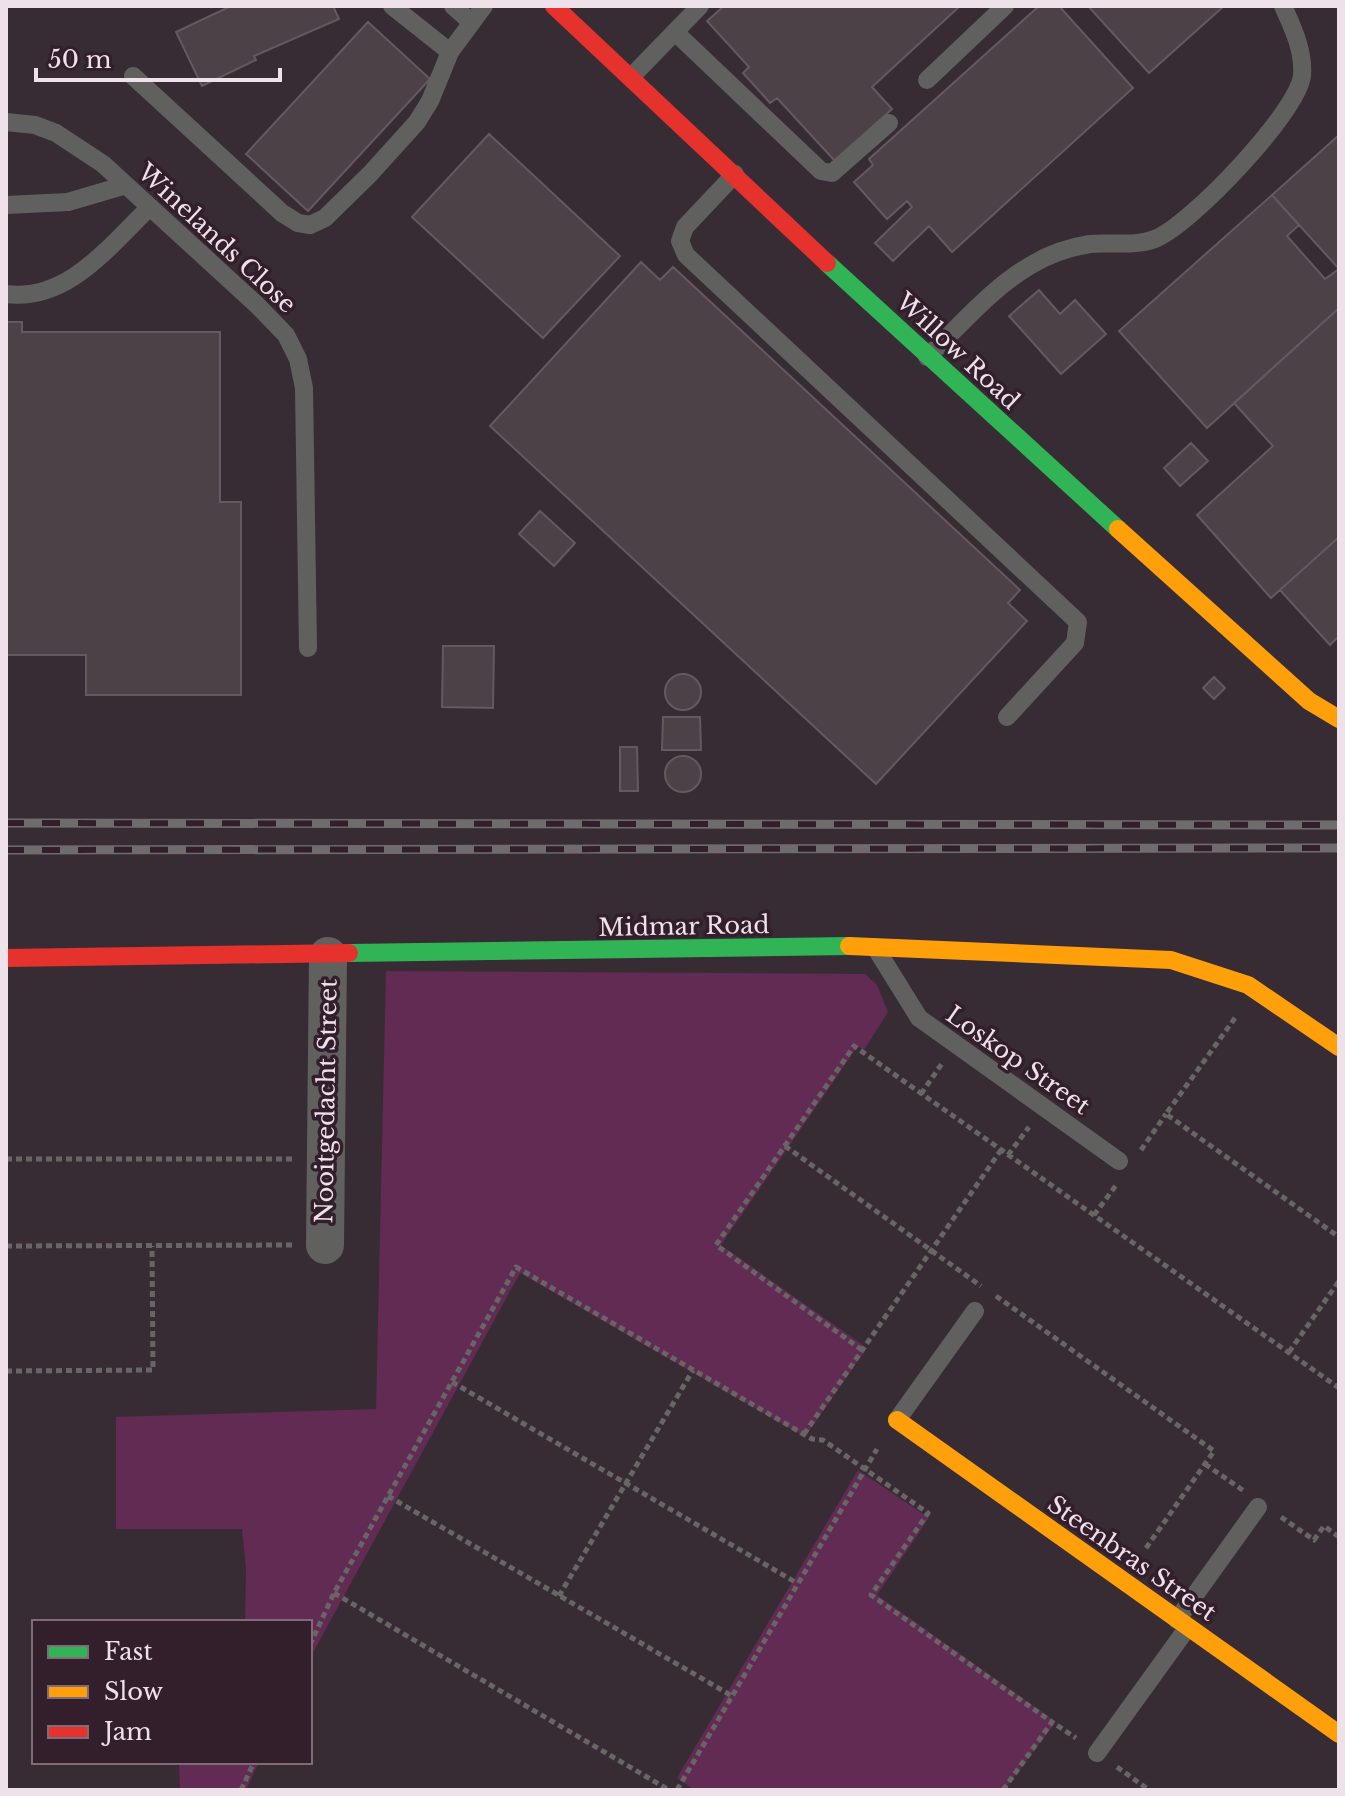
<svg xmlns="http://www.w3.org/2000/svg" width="1345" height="1796" font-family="'Libre Baskerville',serif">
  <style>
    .green { fill: #622b53 }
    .building { fill: #4d4148; stroke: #645960; stroke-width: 2 }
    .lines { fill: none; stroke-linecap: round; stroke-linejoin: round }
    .path { stroke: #686565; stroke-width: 5; stroke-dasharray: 6 4; stroke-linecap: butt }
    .lane { stroke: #60615f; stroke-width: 18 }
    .street { stroke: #60615f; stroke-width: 38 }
    .fast { stroke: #30b455; stroke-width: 18 }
    .slow { stroke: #ff9f0a; stroke-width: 18 }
    .jam { stroke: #e5322d; stroke-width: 18 }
    .rail-casing { stroke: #6f6c6d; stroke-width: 9 }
    .rail { stroke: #331e2c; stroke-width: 6; stroke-dasharray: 18; stroke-linecap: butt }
    .labels { text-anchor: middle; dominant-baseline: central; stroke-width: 7; stroke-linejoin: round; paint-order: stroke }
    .street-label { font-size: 24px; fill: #efe1ea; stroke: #331e2c }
  </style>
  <rect width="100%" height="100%" fill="#382c34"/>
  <path class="green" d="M386,971L865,974L877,985L888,1012L864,1050L858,1046L721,1245L867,1348L805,1437L520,1273L310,1658V1622H245L246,1569L242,1529H116V1417L376,1409Z
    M858,1470L929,1518L877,1595L1056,1722L1004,1790H695L677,1778Z
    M179,1762H259L246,1790H180Z"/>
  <path class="building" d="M231,6H333L339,19L254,56L256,60L202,86L176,32Z
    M724,6H960L872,87L892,109L835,161L777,98L770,103L743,73L749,67L707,21Z
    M1039,6H1059L1133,88L952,252L929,226L893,261L875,243L912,207L907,201L887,219L854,182L873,165L869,159Z
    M1088,6H1224L1149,73Z
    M368,22L430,79L308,211L246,154Z
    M489,134L620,256L543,338L412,217Z
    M1339,135V269L1272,195Z
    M1272,195L1299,225L1287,236L1325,279L1339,269V308L1207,428L1119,331Z
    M641,262L660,280L673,267L1020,590L1008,603L1027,621L876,784L490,426Z
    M1039,290L1060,314L1075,300L1106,334L1061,374L1009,316Z
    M1339,308V537L1271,598L1197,515L1273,446L1234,403Z
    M6,322H22V332H220V502H241V695H86V655H6Z
    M1191,443L1208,461L1180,486L1164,468Z
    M540,511L575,543L554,566L519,534Z
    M1339,537V636L1330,645L1280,590Z
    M443,646H494L493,708L442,707Z
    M665 692a18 18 0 1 1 36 0a18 18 0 1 1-36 0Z
    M1214,677L1225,688L1214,699L1203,688Z
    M663,717H700L701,750H662Z
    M620,747H637L638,791H620Z
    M665 774a18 18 0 1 1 36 0a18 18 0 1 1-36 0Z"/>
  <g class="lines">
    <path class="path" d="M1235,1018L1166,1114L1339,1237
      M921,1094L943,1062
      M785,1146L981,1286
      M1141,1150L1166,1114
      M1008,1155L1029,1127
      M6,1159H293
      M1094,1215L1117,1184
      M6,1246L292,1245
      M996,1296L1214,1451L1144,1551
      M862,1350L716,1245L854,1046L1339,1388
      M1289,1352L1339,1281
      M6,1371L153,1370L152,1246
      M452,1382L797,1583
      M804,1434L1001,1150
      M1205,1464L1244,1491
      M388,1496L732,1696
      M1281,1517L1314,1540L1324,1526L1339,1537
      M334,1593L669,1790
      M559,1596L693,1370
      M310,1645L334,1593L516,1267L812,1439L823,1440L928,1513L871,1595L1052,1722
      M1117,1767L1149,1790
      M241,1790L254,1762
      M677,1790L877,1449
      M1003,1790L1052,1722L1076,1738"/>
    <path class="lane" d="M392,6L450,52
      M453,6L471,22
      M675,32L821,171L832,173L889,123
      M133,76L282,213L298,223L310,225L325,218L370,174L417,122L430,101L450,52L484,6
      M632,76L700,6
      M927,80L1005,6
      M6,122L35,125L56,133L103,164L257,305L286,335L298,359L304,388L308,648
      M735,174L685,227L680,241L686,255L1078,622L1075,643L1007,717
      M6,205L68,202L126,185
      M6,294C68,302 109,246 150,207
      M927,357C961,325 992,287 1033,264C1050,254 1071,247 1090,244C1111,242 1138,247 1157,238C1192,223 1297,113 1302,76C1304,51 1293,28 1283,6
      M875,947L919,1018L1119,1161
      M897,1420L975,1311
      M1177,1620L1258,1507
      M1097,1753L1188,1627"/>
    <path class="street" d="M325,1245L328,956"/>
    <path class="fast" d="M827,263L1118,529
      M349,953L849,946"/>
    <path class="slow" d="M1118,529L1309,701L1339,719
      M849,946L1171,960L1248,985L1339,1047
      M897,1420L1339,1734"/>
    <path class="jam" d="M554,6L827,263
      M6,958L349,953"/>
    <defs>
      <path id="rail" d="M6,823L1339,825
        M6,850L1339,848"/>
    </defs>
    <use href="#rail" class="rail-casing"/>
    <use href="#rail" class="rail"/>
  </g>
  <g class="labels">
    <g class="street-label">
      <text transform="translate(217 238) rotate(43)">Winelands Close</text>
      <text transform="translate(958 351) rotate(43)">Willow Road</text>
      <text transform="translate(684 926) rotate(-1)">Midmar Road</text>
      <text transform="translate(1018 1060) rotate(35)">Loskop Street</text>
      <text transform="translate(326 1101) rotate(-89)">Nooitgedacht Street</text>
      <text transform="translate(1132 1558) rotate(35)">Steenbras Street</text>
    </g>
  </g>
  <rect width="1345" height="1796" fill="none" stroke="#efe1ea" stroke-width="16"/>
  <rect x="32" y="1620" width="280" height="144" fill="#331e2c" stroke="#7e6c78" stroke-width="2"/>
  <rect x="48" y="1646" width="40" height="12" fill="#30b455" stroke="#7e6c78" stroke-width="2"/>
  <text x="104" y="1660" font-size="24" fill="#efe1ea">Fast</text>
  <rect x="48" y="1686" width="40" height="12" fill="#ff9f0a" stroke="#7e6c78" stroke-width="2"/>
  <text x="104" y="1700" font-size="24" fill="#efe1ea">Slow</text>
  <rect x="48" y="1726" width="40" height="12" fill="#e5322d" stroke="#7e6c78" stroke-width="2"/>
  <text x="104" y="1740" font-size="24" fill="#efe1ea">Jam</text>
  <path d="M36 68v12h244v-12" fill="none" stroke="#efe1ea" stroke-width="4"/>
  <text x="48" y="68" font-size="24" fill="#efe1ea" stroke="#331e2c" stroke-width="6" paint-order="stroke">50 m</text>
</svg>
